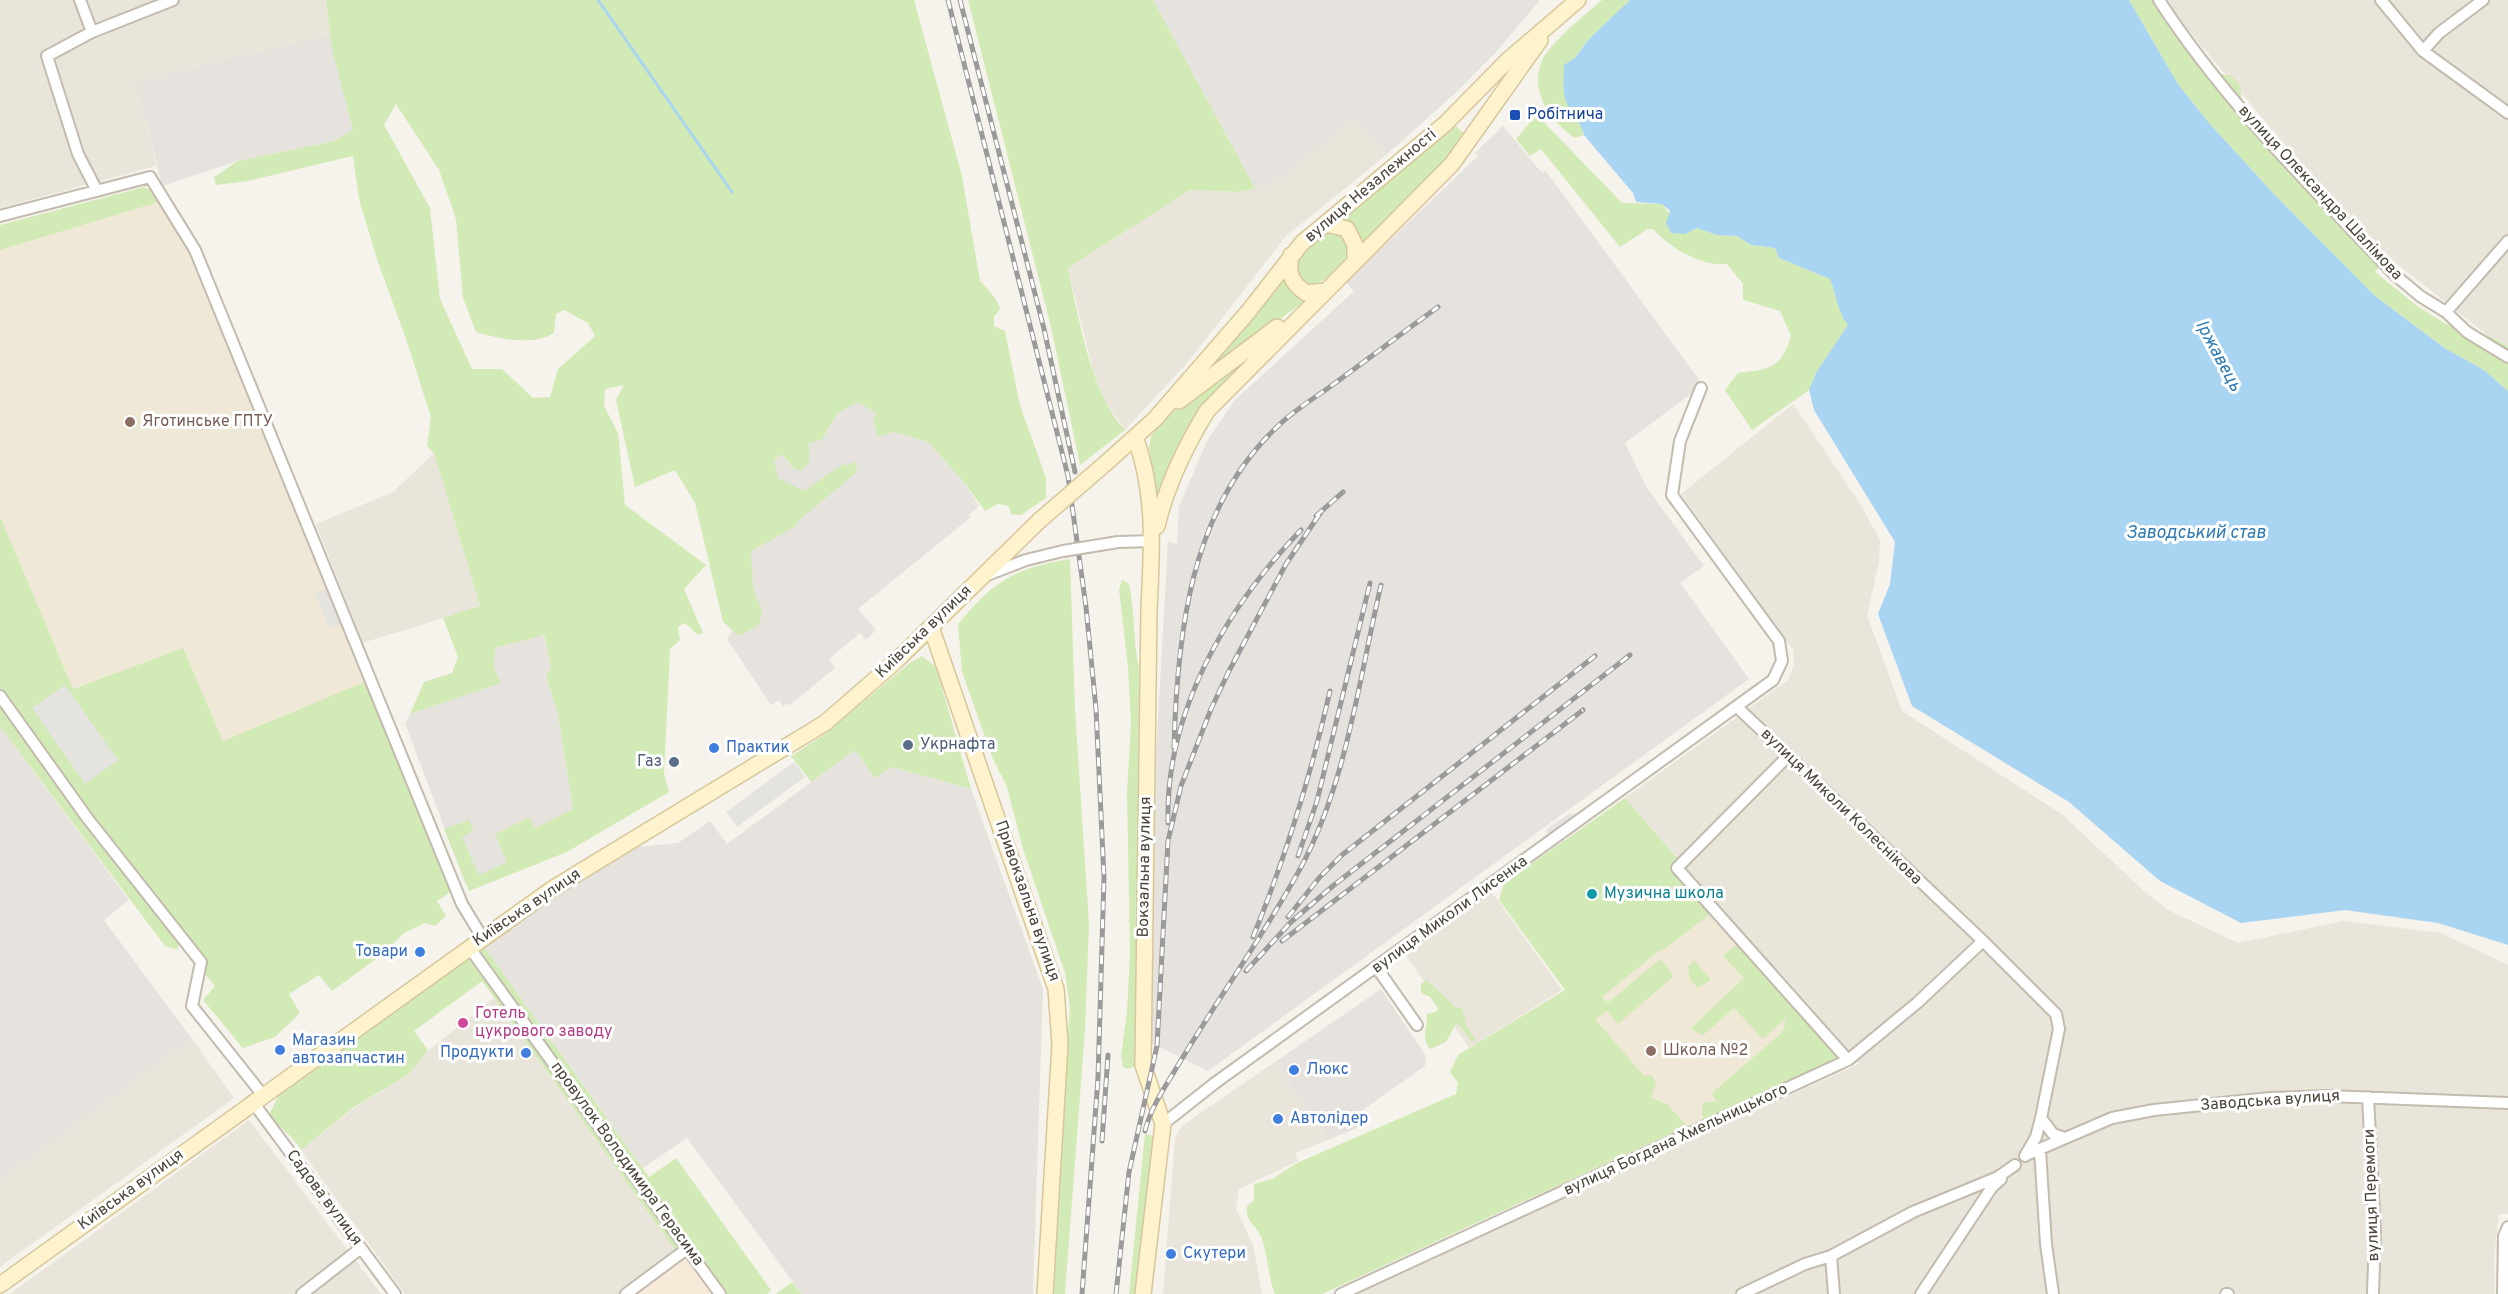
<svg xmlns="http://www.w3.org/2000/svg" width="2508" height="1294" font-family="Overpass,sans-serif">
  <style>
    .residential { fill: #eae5da }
    .commercial { fill: #f7ead8 }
    .industrial { fill: #e6e2dd }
    .education { fill: #efe8d6 }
    .green { fill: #d2eab5; fill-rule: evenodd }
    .parking { fill: #e5e3e0 }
    .water { fill: #a9d4f2 }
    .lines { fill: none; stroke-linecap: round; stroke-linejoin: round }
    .stream { stroke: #a9d4f2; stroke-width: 3 }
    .street-casing { stroke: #c2bbae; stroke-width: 14 }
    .secondary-casing { stroke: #d6c79b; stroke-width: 18 }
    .street { stroke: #fff; stroke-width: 10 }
    .secondary { stroke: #fff3cd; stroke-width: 15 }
    .rail-casing { stroke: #9a9a9a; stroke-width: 5 }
    .rail { stroke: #fff; stroke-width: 3; stroke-dasharray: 9; stroke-linecap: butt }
    .street-bridge-casing { stroke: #c2bbae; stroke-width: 14; stroke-linecap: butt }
    .secondary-bridge-casing { stroke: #d6c79b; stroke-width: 18; stroke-linecap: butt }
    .street-bridge { stroke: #fff; stroke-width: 10 }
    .secondary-bridge { stroke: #fff3cd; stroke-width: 15 }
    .transit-dot { fill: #1a4fb4; stroke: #fff; stroke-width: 2 }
    .education-dot { fill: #8d6e63; stroke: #fff; stroke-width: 2 }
    .service-dot { fill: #5c6f8a; stroke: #fff; stroke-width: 2 }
    .shop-dot { fill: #3f7fe0; stroke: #fff; stroke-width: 2 }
    .culture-dot { fill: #0f9aa8; stroke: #fff; stroke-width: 2 }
    .hotel-dot { fill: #d1479c; stroke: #fff; stroke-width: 2 }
    .labels { text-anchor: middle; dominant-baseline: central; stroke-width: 6; stroke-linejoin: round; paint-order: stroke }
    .transit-label { font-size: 16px; fill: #164399; stroke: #fff; text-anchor: start }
    .street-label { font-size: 16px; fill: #4b4439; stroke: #fff }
    .education-label { font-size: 16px; fill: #785e54; stroke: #fff; text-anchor: start }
    .service-label { font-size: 16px; fill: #4e5e75; stroke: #fff; text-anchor: start }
    .shop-label { font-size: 16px; fill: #366cbe; stroke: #fff; text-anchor: start }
    .culture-label { font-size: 16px; fill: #0d838f; stroke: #fff; text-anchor: start }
    .hotel-label { font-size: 16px; fill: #b23c85; stroke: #fff; text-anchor: start }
    .water-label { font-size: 18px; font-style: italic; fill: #2e7ab2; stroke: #fff }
  </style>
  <rect width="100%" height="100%" fill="#f6f3ec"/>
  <path class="residential" d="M0,0H326L330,34L137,82L156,166L0,208Z
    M2168,0H2508V346L2487,335L2382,252L2311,182L2297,159L2183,24Z
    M1356,119L1385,156L1286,236L1188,362L1125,430L1105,401L1093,371L1068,268L1190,190L1239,192L1273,184Z
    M1793,404L1863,509L1880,540L1879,562L1867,615L1902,711L2063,815L2147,894L2170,911L2238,943L2344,921L2441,933L2508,965V1214H2499L2494,1257L2495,1294H1350L1859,1064L1625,798L1788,680L1794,665L1793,650L1681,494Z
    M434,453L480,607L362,643L316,524L393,492Z
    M1491,891L1562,990L1469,1048L1405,954Z
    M494,998L681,1258L634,1294H405L301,1150L354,1108L409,1074L425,1053Z
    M192,1039L234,1098L0,1267V1180Z
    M1275,1062L1328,1140L1295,1153L1298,1161L1239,1189L1236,1209L1253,1245L1262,1294H1163L1175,1137L1181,1127L1199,1114Z
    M249,1120L381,1294H10Z"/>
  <path class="commercial" d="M687,1254L716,1294H634Z"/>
  <path class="industrial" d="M1153,0H1540L1497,51L1451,97L1385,156L1356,119L1273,184L1255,188Z
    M330,34L353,130L334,141L238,161L162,186L136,82Z
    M1503,126L1542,173L1546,171L1703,385L1625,443L1647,488L1704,566L1680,583L1749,679L1208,1071L1149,1042L1153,807L1168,542L1177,544L1179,507L1207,441L1234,401L1354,291L1346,282L1478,156L1475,153Z
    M859,403L876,413L878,437L894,432L928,442L963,481L979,506L969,514L971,517L858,609L876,630L866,640L860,633L829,659L835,668L790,705L788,703L783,706L779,700L771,705L727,639L756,599L730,566L774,460L782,454L793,469L808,444L823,439L831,422L843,408Z
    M543,634L551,667L546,677L558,715L573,809L535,828L543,856L466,885L405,723L410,714L500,683L494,668L495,648Z
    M0,726L129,900L104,920L192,1039L0,1180Z
    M855,750L891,767L971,789L1043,989L1033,1294H802L687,1138L643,1168L482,944L636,847L678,843L710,821L727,844Z
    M1381,989L1426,1056L1425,1066L1354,1116L1357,1128L1328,1140L1275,1062Z"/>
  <path class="education" d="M159,202L190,252L329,588L315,593L329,627L343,623L367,681L223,741L183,648L73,689L0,516V250Z
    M1704,906L1837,1059L1540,1199L1520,1156L1581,981Z"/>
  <path class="green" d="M326,0H914L962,176L980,281C988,289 997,298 1000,309L994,317V326L1005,331L1020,405L1046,478V498L1021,515L1011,514L1009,506L998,504L985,511L963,481L928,442L894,432L878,437L873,419L876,413L859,403C838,408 832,420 823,439L808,444C810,456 812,463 801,471L794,469L782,454L774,460L778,478L804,491L845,463L847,466L855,461L857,472L799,520L796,526L751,551L753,588L762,611L759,625L739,636L723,622L695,503L675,470L635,487L616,400L624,385L605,389L604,406L618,433L625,505L706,565L684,589L703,633L698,635L685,623L678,627L680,640L670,649L664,773L669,792L567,852L469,891L444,829L469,820L473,831L462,837L479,875L507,862L495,834L529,817L535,828L573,809L558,715L546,676L551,667L544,635L495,648L494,668L501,683L410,714L424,682L452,673L458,657L443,618L480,606L434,453L427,446L431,417L407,342L377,259L359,199L353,156L248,181L216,185L214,177L238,161L334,141L353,130L332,49ZM396,104L439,170L456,219L463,298L476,332C499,339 532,346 554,333L556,314L564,310L588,323L595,336L558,369L550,397L533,398L502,369H472L440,299L430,208L384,125Z
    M968,0H1153L1255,188L1240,192L1190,190L1068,268C1078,315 1091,395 1125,430L1080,465L1051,327Z
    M1602,0H1630L1588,40L1575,58L1568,105L1581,126L1584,135L1575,138C1551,122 1530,93 1541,63C1546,46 1587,13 1602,0Z
    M2129,0H2155L2214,73L2231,76L2239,83L2243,106L2258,135L2272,153L2284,154L2382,252L2384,261L2375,272L2417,306L2446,324H2454L2463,337L2477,344L2482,336L2487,335L2508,346V391L2484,370L2446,349L2375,296L2273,193L2209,123L2178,84Z
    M1538,116L1622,203L1662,204L1685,234L1697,228L1717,235L1737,236L1751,245L1775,248L1779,258L1830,279C1837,295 1837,312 1849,324L1817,371L1809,390L1752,430L1725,390L1738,373C1770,369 1781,369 1791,336L1780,311L1743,300V284L1727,264C1702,267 1670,248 1653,229H1648L1620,247L1541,149L1530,156L1516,139L1532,120Z
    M1452,122L1465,135L1447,161L1363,248L1356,229L1340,219Z
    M144,187L152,191L159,202L0,250V225Z
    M1324,232C1338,232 1343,236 1349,248C1346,266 1324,284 1308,285L1295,275L1296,257Z
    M1282,274L1289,287L1307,299L1204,376Z
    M1284,327L1209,402L1157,500L1149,448L1151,436L1169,415Z
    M0,516L73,689L183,648L223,741L367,681L452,891L437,901L446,916L435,926L425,923L404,933L379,957L332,991L319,975L289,994L300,1013L275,1037L243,1048L203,1000L215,986L179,943L177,950L165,946L0,726Z
    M1070,559L1075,709L1089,924L1085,1030L1065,1294H1046L1070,1009L1065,973L1023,849L1007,787L993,759L962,672L958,624C995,580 1013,569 1070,559Z
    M1122,580L1129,584C1135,613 1133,641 1139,669L1136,1066L1128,1069L1123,1067L1121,1056L1127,1012L1130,953L1127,793L1131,723L1128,668L1119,589Z
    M922,656L936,667L971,789L892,767L875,778L855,750L811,782L791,756L824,735L911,662Z
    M1625,798L1678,859L1671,869L1710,914L1662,951L1661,949L1602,997L1608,1003L1660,959L1674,976L1618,1024L1607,1011L1595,1019L1644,1076L1651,1075L1656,1082L1651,1098L1667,1104L1687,1126L1322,1294H1275C1268,1278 1268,1256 1262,1239C1257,1225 1245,1223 1247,1206L1254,1200V1184L1272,1179L1297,1163L1456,1094L1458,1083L1450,1072L1458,1055L1565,990L1499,900L1504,883Z
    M482,944L649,1177L676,1158L771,1290L767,1294H716L687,1254L681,1258L482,981L414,1031L428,1050L409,1074L354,1107L301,1150C294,1137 279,1127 269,1115L282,1088Z
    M1736,945L1752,962L1761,959L1840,1049L1836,1062L1705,1123L1702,1113L1703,1102H1717L1712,1093L1783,1032L1787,1017L1763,1039L1734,1008L1702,1036L1691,1028L1744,978L1723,956Z
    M1694,960L1711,980L1698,988L1690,980L1688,967Z
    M1427,980L1456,1008H1462L1467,1027L1476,1040L1471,1042L1460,1025L1456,1024L1446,1042L1430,1049C1419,1034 1430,1027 1426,1014L1436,1012L1438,1008L1430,997L1421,993V984Z
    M1145,1134L1156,1137L1139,1294H1129Z
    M792,1282L802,1294H776Z"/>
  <path class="parking" d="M329,588L343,623L329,628L315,593Z
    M65,685L118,760L85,784L32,708Z
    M794,762L805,777L737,827L726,812Z
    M1570,813L1580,816L1547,839V829Z"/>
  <path class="water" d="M1630,0H2129L2178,84L2209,123L2273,193L2375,296L2446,349L2484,370L2508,391V945L2438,923L2345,910L2241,923L2160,881L2069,802L1912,706L1878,614L1890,584L1895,542L1814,410L1809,390L1817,371L1848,325C1837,311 1837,296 1830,279L1779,258L1775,248L1751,245L1737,236L1717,235L1697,228L1685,234L1671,233L1666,223L1670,211L1662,204L1636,202L1633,193L1584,135C1581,123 1573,115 1567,104C1562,92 1564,78 1564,65L1575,58L1588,40Z"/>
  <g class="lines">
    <path class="stream" d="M598,0L732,192"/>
    <defs>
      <path id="street" d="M80,0L92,32
        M2159,0C2225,102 2312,187 2395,275L2420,296L2446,312L2467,332L2508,357
        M2381,0L2423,51L2508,113
        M2423,51L2439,33L2483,0
        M97,191L78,154L47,56L92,32L173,0
        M0,216L150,177L195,250L462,904L482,937
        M2446,312L2508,241
        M1118,542L1153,541
        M987,575L1026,560L1063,551
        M0,696L88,819L201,962L192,1006L262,1094
        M1737,707L1983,941L2056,1014L2059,1029L2041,1118L2053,1134L2062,1137
        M1787,757L1677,868L1848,1060
        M469,947L720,1294
        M1377,968L1417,1025
        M2368,1097L2375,1232L2373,1294
        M252,1101L395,1294
        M1163,1124L1215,1083L1773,680L1782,661L1779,641L1672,495L1680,441L1701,388
        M2040,1150L2046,1244L2053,1294
        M2026,1155L2112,1118L2154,1110L2270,1098L2328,1096L2508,1103
        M2025,1156L2036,1137L2041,1118
        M1831,1256L1834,1294
        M302,1294L361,1248
        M626,1294L688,1248
        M1341,1294L1848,1060L1917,1003L1983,941
        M1742,1294L1805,1264L1831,1256L1913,1212L1998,1177L2015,1165
        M1921,1294L1992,1187L2001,1179
        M2226,1294H2228
        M2503,1294L2504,1236L2508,1227"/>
      <path id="secondary" d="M1326,224L1347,229L1355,245V260
        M1291,255C1288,273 1290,282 1306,293L1325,291
        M1179,401L1277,327
        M1135,437C1156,493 1152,550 1149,608L1143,1065L1163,1124L1143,1294
        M1106,463L1155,419L1248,312L1302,243L1445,124L1508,60L1578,0
        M1157,526C1167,484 1185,447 1207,411L1452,164L1540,40
        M931,627L1056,989L1060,1044L1045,1294
        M0,1285L552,889L825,723L895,662L1040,520"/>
    </defs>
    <use href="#street" class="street-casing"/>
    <use href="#secondary" class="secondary-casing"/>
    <use href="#street" class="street"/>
    <use href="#secondary" class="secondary"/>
    <defs>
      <path id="rail" d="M948,0L1068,476L1086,607L1096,709L1104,878L1098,1078L1082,1294
        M960,0L1044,329L1075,472
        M1316,516L1343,492
        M1174,748C1177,635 1190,509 1277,427C1293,411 1313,399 1331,386C1367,360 1402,333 1438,307
        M1168,823C1165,713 1226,608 1301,530
        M1298,856L1317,801L1370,583
        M1288,917L1319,878L1342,855L1595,656
        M1253,937C1286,856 1311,775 1330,691
        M1282,941L1583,710
        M1246,971L1291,922L1334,885L1630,655
        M1145,1131C1151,1106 1167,1084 1180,1062C1219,997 1264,935 1300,869C1347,782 1359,679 1381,585
        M1102,1141L1108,1055
        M1116,1294L1129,1172L1157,1046L1168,841L1181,786L1211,709L1229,671L1286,564L1321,512"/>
    </defs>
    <use href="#rail" class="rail-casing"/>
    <use href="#rail" class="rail"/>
    <defs>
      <path id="street-bridge" d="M1063,551L1118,542"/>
      <path id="secondary-bridge" d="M1040,520L1106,463"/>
    </defs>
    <use href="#street-bridge" class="street-bridge-casing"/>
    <use href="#secondary-bridge" class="secondary-bridge-casing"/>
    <use href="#street-bridge" class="street-bridge"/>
    <use href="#secondary-bridge" class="secondary-bridge"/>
  </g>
  <rect class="transit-dot" x="1509" y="109" width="12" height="12" rx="3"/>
  <g class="education-dot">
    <circle cx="130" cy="422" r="6"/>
    <circle cx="1651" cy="1051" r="6"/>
  </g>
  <g class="service-dot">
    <circle cx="908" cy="745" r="6"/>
    <circle cx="674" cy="762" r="6"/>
  </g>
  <g class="shop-dot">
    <circle cx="714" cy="748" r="6"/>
    <circle cx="420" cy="952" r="6"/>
    <circle cx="280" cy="1050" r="6"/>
    <circle cx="526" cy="1053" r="6"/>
    <circle cx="1294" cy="1070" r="6"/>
    <circle cx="1278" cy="1119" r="6"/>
    <circle cx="1171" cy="1254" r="6"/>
  </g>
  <circle class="culture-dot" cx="1592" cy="894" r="6"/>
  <circle class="hotel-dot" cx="463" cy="1023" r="6"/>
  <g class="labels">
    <g class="transit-label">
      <text x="1527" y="115">Робітнича</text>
    </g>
    <g class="street-label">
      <text transform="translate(1371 186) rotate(-40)">вулиця Незалежності</text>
      <text transform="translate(2320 193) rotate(47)">вулиця Олександра Шалімова</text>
      <text transform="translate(924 632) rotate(-44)">Київська вулиця</text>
      <text transform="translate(1841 807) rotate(44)">вулиця Миколи Колеснікова</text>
      <text transform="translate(1145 867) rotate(-89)">Вокзальна вулиця</text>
      <text transform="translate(1027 901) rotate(71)">Привокзальна вулиця</text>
      <text transform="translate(527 908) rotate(-34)">Київська вулиця</text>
      <text transform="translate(1450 915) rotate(-36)">вулиця Миколи Лисенка</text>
      <text transform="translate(2270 1101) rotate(-4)">Заводська вулиця</text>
      <text transform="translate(1676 1140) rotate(-25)">вулиця Богдана Хмельницького</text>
      <text transform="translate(627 1164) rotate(54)">провулок Володимира Герасима</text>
      <text transform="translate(131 1190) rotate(-36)">Київська вулиця</text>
      <text transform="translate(2372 1195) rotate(-92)">вулиця Перемоги</text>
      <text transform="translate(324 1198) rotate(53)">Садова вулиця</text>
    </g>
    <g class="education-label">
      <text x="142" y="422">Яготинське ГПТУ</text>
      <text x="1663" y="1051">Школа №2</text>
    </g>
    <g class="service-label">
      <text x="920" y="745">Укрнафта</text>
      <text x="662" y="762" text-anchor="end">Газ</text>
    </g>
    <g class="shop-label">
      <text x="726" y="748">Практик</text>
      <text x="408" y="952" text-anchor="end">Товари</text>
      <text x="292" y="1041">Магазин<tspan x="292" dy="18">автозапчастин</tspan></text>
      <text x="514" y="1053" text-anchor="end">Продукти</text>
      <text x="1306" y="1070">Люкс</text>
      <text x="1290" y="1119">Автолідер</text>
      <text x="1183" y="1254">Скутери</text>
    </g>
    <g class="culture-label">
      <text x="1604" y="894">Музична школа</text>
    </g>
    <g class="hotel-label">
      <text x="475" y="1014">Готель<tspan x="475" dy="18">цукрового заводу</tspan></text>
    </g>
    <g class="water-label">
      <text transform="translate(2218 356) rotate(62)">Іржавець</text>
      <text x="2196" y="533">Заводський став</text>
    </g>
  </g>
</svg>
